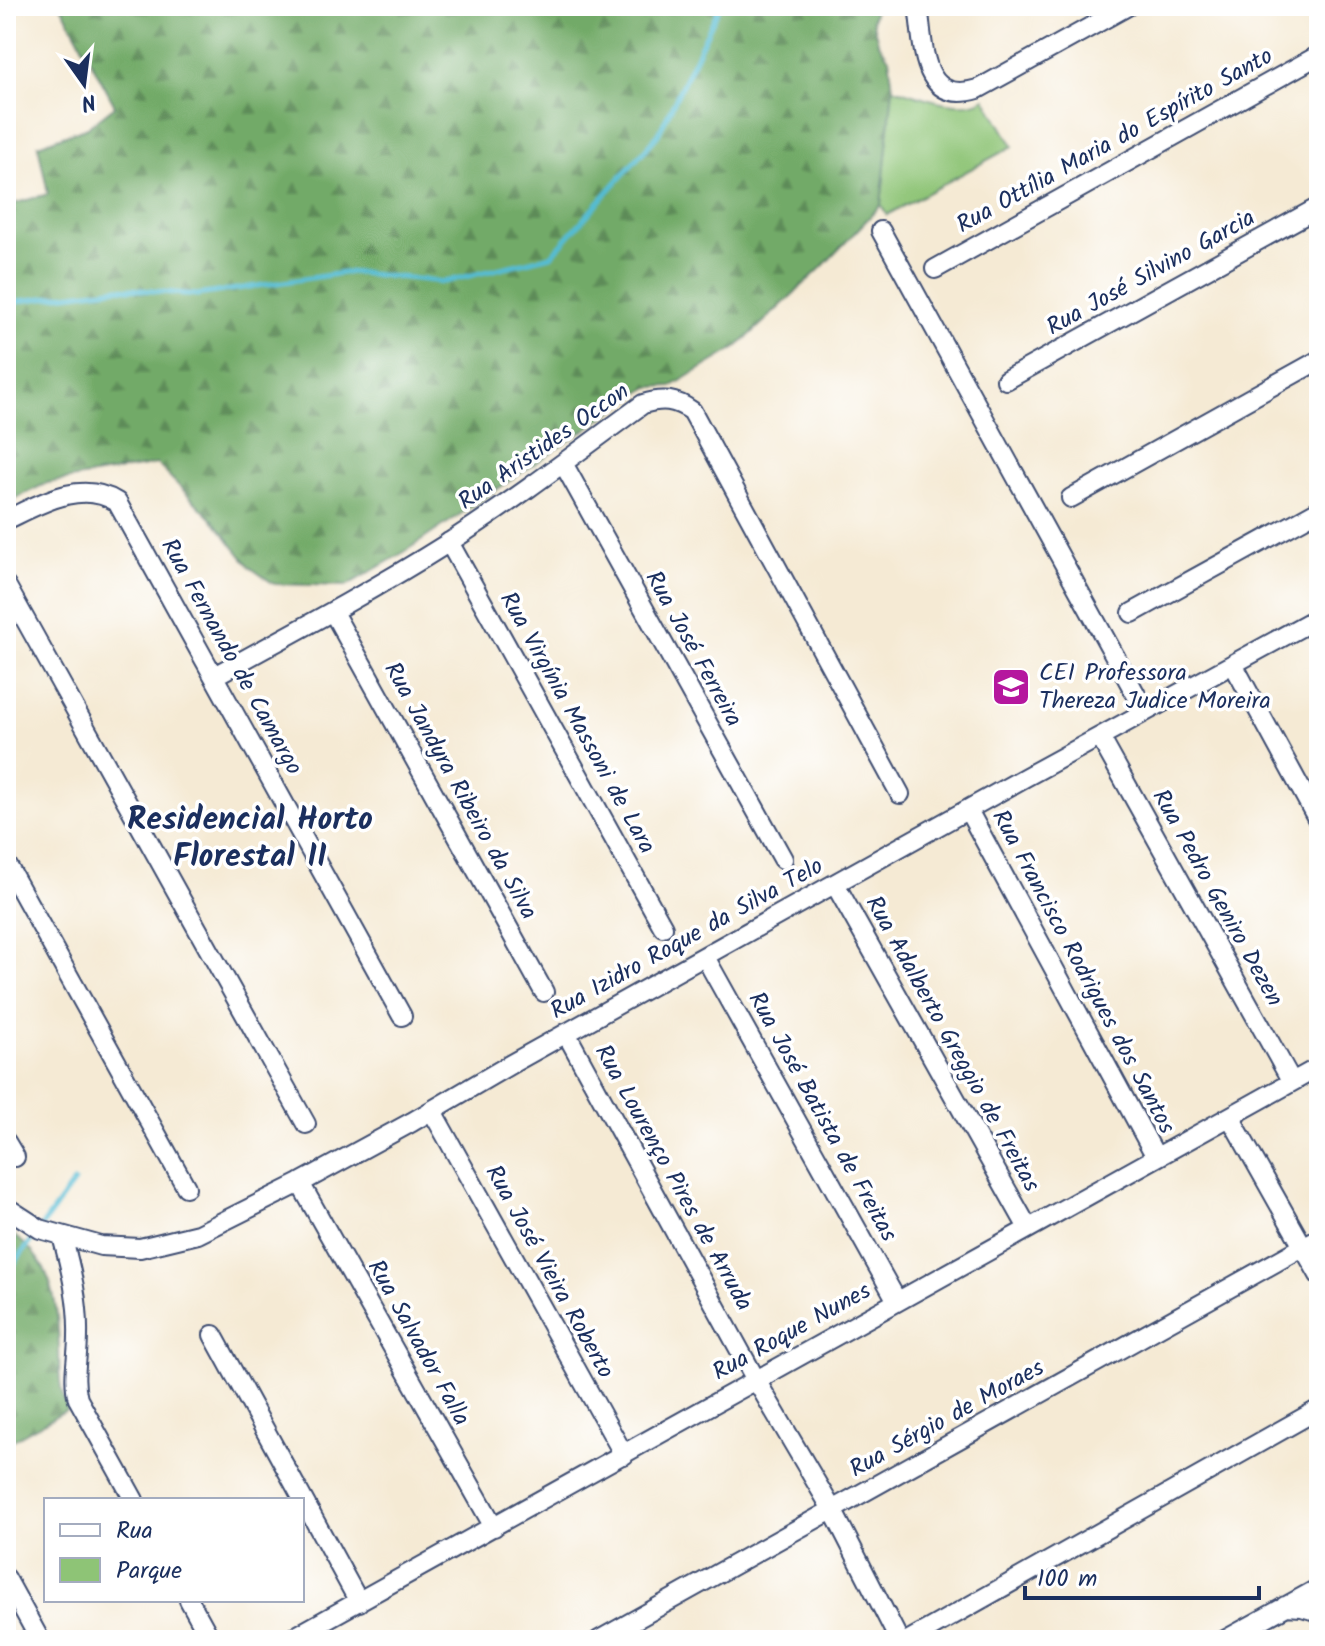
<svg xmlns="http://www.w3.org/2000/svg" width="1325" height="1646" font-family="Kalam,sans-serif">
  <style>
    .green { fill: #8ec476; stroke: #547a6a; stroke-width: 2 }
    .forest { fill: url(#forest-firs); stroke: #466c62; stroke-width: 2 }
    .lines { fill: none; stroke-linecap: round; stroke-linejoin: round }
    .stream { stroke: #55bcd3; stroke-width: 5 }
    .minor-casing { stroke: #3c4b70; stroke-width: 22 }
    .minor { stroke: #fff; stroke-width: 18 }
    .labels { text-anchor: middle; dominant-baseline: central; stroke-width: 7; stroke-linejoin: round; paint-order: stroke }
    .street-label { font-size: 24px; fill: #1b2f5e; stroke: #fff }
    .poi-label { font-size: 24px; fill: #1b2f5e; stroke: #fff; text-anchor: start }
    .district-label { font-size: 32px; font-weight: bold; fill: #1b2f5e; stroke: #fff }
  </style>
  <defs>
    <pattern id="forest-firs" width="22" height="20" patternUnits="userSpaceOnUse" patternTransform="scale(2)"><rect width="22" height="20" fill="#72aa67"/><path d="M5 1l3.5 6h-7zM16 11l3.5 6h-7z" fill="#5d8b58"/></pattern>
  </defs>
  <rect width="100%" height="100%" fill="#fff"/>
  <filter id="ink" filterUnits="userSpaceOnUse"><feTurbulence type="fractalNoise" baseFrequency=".0125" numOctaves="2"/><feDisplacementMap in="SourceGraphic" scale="16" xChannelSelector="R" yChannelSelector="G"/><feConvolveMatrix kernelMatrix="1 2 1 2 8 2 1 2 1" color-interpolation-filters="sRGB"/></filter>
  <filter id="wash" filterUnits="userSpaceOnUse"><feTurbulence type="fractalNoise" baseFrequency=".006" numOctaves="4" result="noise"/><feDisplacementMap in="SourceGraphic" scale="32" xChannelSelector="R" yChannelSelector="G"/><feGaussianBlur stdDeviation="1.8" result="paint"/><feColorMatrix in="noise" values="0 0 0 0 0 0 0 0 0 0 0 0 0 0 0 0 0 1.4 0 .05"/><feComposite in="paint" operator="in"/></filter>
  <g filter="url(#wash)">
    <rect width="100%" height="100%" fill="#f5ead4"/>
    <path class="green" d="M893,88C919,95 961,114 985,98L1013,146L887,215L881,205Z"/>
    <path class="forest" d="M61,6H876L872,20L878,42L889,58L893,88L881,205L822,267L736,348L672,386L650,387L641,392L406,551L346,586L274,584L251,568L214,521L157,464L47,483L6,503V206L48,194L38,145L88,127L115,106Z
      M6,1230C53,1259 57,1297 59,1348C60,1372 57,1386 68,1409L6,1444Z"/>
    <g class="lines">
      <path class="stream" d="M6,308L20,301L119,288L197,295L350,272L444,282L551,256L658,135L720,6
        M6,1275L74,1182"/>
    </g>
  </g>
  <g filter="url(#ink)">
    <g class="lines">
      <defs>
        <path id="minor" d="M918,6C924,44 920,106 978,89L1128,6
          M881,231L1145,711
          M935,269L1319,55
          M1006,380L1319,207
          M563,463L783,859
          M1071,498L1319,360
          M6,520C40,504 81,479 117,502L402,1016
          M449,542L663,927
          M6,585L306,1124
          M333,612L544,992
          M1132,613L1319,510
          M1233,664L1319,822
          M214,676C293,633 372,591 448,543C515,500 579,451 643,404C662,398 675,399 692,411L900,794
          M1100,737L1292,1082
          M968,810L1156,1157
          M6,863L186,1187
          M835,884L1028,1228
          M705,957L897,1301
          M566,1033L756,1380L833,1511L899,1640
          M432,1111L624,1455
          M1230,1117L1319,1275
          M6,1142L15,1157
          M300,1183L494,1527
          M6,1207L40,1229L101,1246L140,1248L198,1234L300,1183L412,1122L511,1064L1024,778L1319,617
          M62,1236C71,1269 79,1302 78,1336C78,1358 72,1378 78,1399L134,1500
          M213,1335L359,1602
          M6,1578L40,1640
          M189,1600L211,1640
          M1285,1606L1302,1607L1319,1612
          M289,1640L1319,1067
          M599,1640L1319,1238
          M909,1640L1319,1409
          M1225,1640L1319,1588"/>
      </defs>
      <use href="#minor" class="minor-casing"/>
      <use href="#minor" class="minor"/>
    </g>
  </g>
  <defs>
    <symbol id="school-square" viewBox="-11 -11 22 22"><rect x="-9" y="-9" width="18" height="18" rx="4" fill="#b5179e" stroke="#fff"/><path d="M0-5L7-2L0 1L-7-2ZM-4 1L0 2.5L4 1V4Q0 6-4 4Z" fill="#fff"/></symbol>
  </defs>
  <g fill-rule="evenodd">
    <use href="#school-square" x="989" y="665" width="44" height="44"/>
  </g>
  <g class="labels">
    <g class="street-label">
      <text transform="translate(1115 141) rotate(-29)">Rua Ottília Maria do Espírito Santo</text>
      <text transform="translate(1151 273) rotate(-29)">Rua José Silvino Garcia</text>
      <text transform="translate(544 447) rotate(-35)">Rua Aristides Occon</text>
      <text transform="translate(693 649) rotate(61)">Rua José Ferreira</text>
      <text transform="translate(231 657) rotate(61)">Rua Fernando de Camargo</text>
      <text transform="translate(577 723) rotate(61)">Rua Virgínia Massoni de Lara</text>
      <text transform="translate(460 791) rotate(61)">Rua Jandyra Ribeiro da Silva</text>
      <text transform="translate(1217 898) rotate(61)">Rua Pedro Geniro Dezen</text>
      <text transform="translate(687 939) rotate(-29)">Rua Izidro Roque da Silva Telo</text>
      <text transform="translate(1083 972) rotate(62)">Rua Francisco Rodrigues dos Santos</text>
      <text transform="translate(952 1044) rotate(61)">Rua Adalberto Greggio de Freitas</text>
      <text transform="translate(822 1117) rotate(61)">Rua José Batista de Freitas</text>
      <text transform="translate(673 1178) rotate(61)">Rua Lourenço Pires de Arruda</text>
      <text transform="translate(549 1272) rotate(61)">Rua José Vieira Roberto</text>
      <text transform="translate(792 1332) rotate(-29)">Rua Roque Nunes</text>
      <text transform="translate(418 1343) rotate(61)">Rua Salvador Falla</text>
      <text transform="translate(947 1419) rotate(-29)">Rua Sérgio de Moraes</text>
    </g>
    <g class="poi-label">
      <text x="1039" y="673">CEI Professora<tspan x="1039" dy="28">Thereza Judice Moreira</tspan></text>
    </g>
    <g class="district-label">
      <text x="250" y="820">Residencial Horto<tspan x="250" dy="37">Florestal II</tspan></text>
    </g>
  </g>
  <rect width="1325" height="1646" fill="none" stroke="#fff" stroke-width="32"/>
  <rect x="44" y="1498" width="260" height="104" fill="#ffffff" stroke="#a4acbf" stroke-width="2"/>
  <rect x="60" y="1524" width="40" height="12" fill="#ffffff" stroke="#a4acbf" stroke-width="2"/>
  <text x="116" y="1538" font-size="24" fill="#1b2f5e">Rua</text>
  <rect x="60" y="1558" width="40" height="24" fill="#8ec476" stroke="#a4acbf" stroke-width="2"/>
  <text x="116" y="1578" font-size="24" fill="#1b2f5e">Parque</text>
  <g transform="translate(84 84) rotate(166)" stroke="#ffffff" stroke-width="6" paint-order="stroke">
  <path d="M0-6L14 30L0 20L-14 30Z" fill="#1b2f5e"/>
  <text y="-12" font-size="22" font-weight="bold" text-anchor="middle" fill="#1b2f5e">N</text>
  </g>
  <path d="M1025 1586v12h234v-12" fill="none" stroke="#1b2f5e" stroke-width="4"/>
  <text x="1037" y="1586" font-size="24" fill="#1b2f5e" stroke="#ffffff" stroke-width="6" paint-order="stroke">100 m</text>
</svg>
